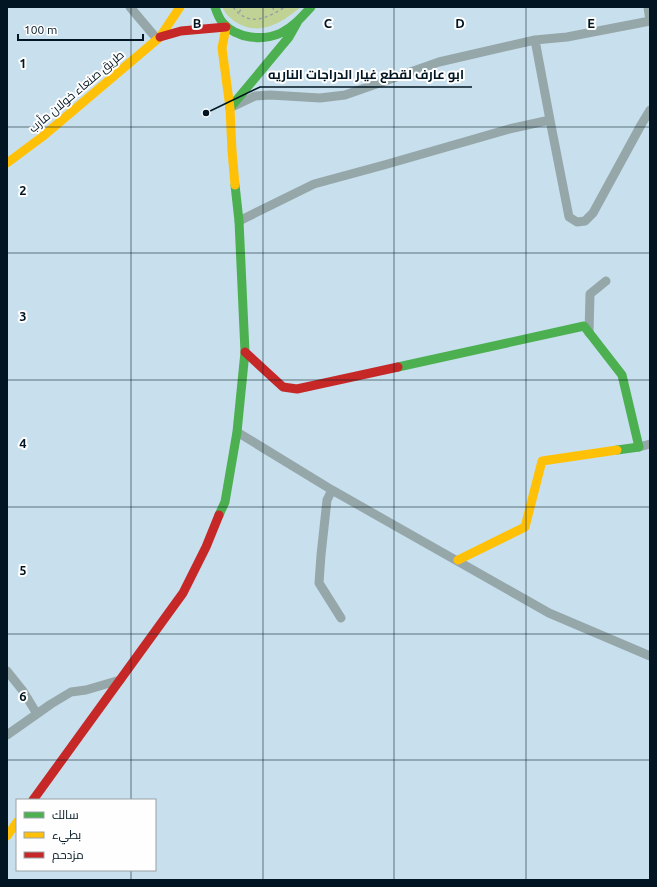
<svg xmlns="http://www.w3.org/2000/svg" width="657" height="887" font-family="Ubuntu,Cairo,sans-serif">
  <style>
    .green { fill: #c1d295 }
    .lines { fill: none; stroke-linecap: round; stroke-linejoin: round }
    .path { stroke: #92a3a8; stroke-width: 1.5; stroke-dasharray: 3 3; stroke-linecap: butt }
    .street { stroke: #96a7aa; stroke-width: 9 }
    .fast { stroke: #4caf50; stroke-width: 9 }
    .slow { stroke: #ffc107; stroke-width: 9 }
    .jam { stroke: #c62828; stroke-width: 9 }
    .grid { fill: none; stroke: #011622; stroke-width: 1; stroke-opacity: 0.55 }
    .labels { text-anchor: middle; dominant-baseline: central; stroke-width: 4; stroke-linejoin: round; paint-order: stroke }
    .street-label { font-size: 12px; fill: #011622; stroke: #fefefe }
    .grid-label { font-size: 13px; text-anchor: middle; font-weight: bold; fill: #011622; stroke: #fefefe; stroke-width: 4; stroke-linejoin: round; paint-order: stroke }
    .leader { fill: none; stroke: #011622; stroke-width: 1.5 }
    .callout-dot { fill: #011622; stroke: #fefefe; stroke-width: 1.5 }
    .callout-label { font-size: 13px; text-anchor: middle; font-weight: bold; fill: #011622; stroke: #fefefe; stroke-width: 4; stroke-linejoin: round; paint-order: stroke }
  </style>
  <rect width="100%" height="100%" fill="#c8e0ee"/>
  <path class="green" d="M222,7H301C291,15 279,24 267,27C249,32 230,23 222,7Z"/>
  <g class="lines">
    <path class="path" d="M233,7C249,28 267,18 285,7
      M273,7L274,13
      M239,12L243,7"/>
    <path class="street" d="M130,7L157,39
      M648,7L650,21
      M234,106L255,96L270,95L320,98L345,95L439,62L535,40L567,37L650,21
      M550,120L569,217L577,222L585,221L593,213L641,125L650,110
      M239,221L314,184L384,165L509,129L550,120L535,40
      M589,333L590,294L606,281
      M237,432L332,490L549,613L650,656
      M639,447L650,444
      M332,490L327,500L321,555L319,583L341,618
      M7,671L23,691L37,714
      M7,735L51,704L71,692L86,690L120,680"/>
    <path class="fast" d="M215,7C217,13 219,19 223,23C237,39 263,41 281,33C293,27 302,17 311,7
      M230,108L289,37L298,21
      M398,367L584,326L622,375L639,447L617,450
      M219,515L225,502L237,432L245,352L239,221L235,185"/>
    <path class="slow" d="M226,27L222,48L230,108L232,151L235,185
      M7,163L42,137L160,37L180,7
      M458,560L525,527L542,461L617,450
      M7,836L17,822"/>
    <path class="jam" d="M160,37L181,31L226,27
      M245,352L283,387L297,389L398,367
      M33,800L183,593L206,547L219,515"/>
  </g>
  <path class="grid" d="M131,7V800M263,7V880M394,7V880M526,7V880M7,127H650M7,253H650M7,380H650M7,507H650M7,634H650M7,760H650M131,870V880"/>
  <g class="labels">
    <g class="street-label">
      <text transform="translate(76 91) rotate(-40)">طريق صنعاء خولان مأرب</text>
    </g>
  </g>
  <g class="grid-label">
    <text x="197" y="28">B</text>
    <text x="328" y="28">C</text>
    <text x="460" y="28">D</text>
    <text x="591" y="28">E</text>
    <text x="23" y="68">1</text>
    <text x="23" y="195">2</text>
    <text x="23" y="321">3</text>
    <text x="23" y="448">4</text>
    <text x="23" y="575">5</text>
    <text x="23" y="701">6</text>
  </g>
  <path class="leader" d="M206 113L260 87H472"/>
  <circle class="callout-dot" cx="206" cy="113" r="4"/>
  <g class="callout-label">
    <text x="366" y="79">ابو عارف لقطع غيار الدراجات الناريه</text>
  </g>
  <rect width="657" height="887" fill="none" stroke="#011622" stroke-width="16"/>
  <rect x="16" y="799" width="140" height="72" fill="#fefefe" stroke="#99a1a6"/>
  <rect x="24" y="812" width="20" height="6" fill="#4caf50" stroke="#99a1a6"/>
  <text x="52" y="819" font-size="12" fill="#011622">سالك</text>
  <rect x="24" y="832" width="20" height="6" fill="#ffc107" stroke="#99a1a6"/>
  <text x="52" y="839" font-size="12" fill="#011622">بطيء</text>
  <rect x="24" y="852" width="20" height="6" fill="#c62828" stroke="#99a1a6"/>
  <text x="52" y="859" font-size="12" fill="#011622">مزدحم</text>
  <path d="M18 34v6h125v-6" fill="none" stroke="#011622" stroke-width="2"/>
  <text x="24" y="34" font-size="12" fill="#011622" stroke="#fefefe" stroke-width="3" paint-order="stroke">100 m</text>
</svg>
